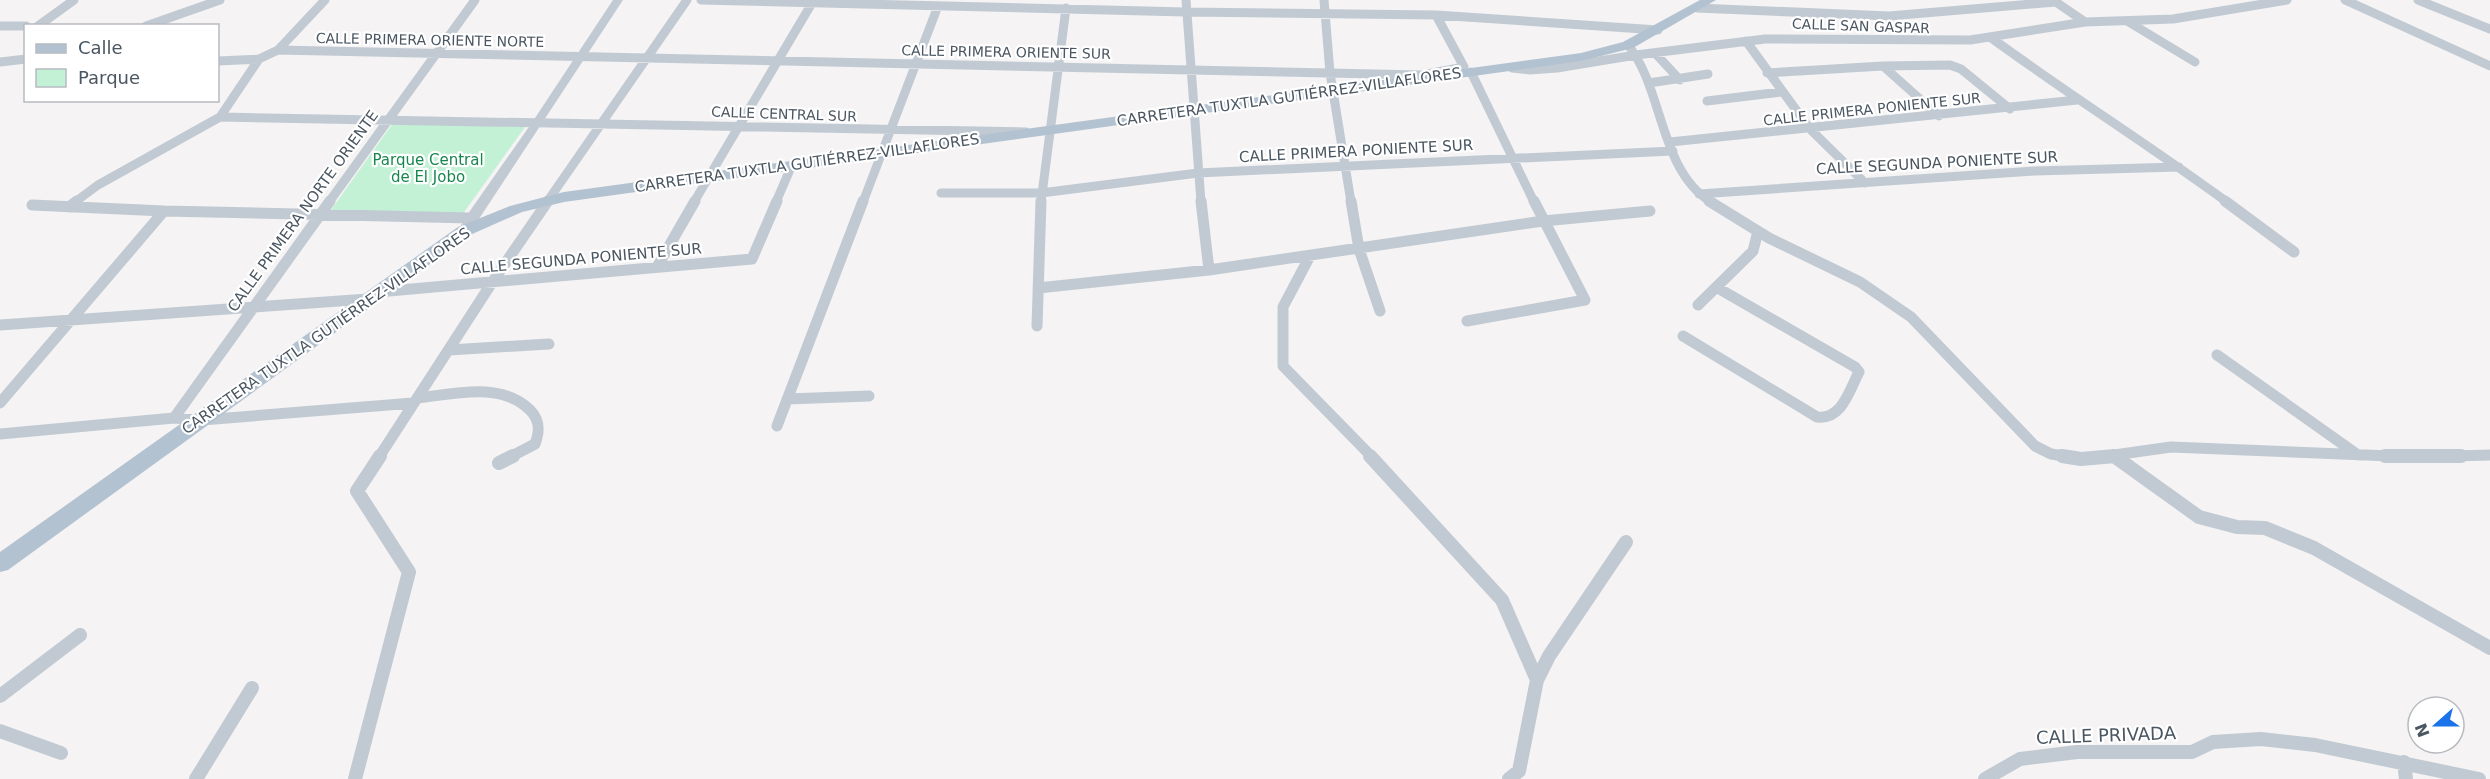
<svg xmlns="http://www.w3.org/2000/svg" width="2490" height="779" font-family="'DejaVu Sans',sans-serif">
  <style>
    .green { fill: #c3f1d5 }
    .lines { fill: none; stroke-linecap: round; stroke-linejoin: round }
    .minor-far2 { stroke: #c1cad2; stroke-width: 9 }
    .minor-far1 { stroke: #c1cad2; stroke-width: 11 }
    .minor { stroke: #c1cad2; stroke-width: 14 }
    .tertiary { fill: #c1cad2; fill-rule: evenodd }
    .primary { fill: #b3c2d1; fill-rule: evenodd }
    .labels { text-anchor: middle; dominant-baseline: central; stroke-width: 4.5; stroke-linejoin: round; paint-order: stroke }
    .far-street-label { font-size: 14px; fill: #4a5661; stroke: #fff }
    .street-label { font-size: 15px; fill: #4a5661; stroke: #fff }
    .park-label { font-size: 15px; fill: #17864f; stroke: #fff }
    .near-street-label { font-size: 18px; fill: #4a5661; stroke: #fff }
  </style>
  <rect width="100%" height="100%" fill="#f5f3f3"/>
  <path class="green" d="M393,123L525,127L462,215L331,210Z"/>
  <g class="lines">
    <path class="minor-far2" d="M701,0L1185,12L1436,15L1658,30
      M1186,0L1201,202
      M1324,0L1330,73L1351,202
      M2053,0L2085,22
      M2345,0L2490,66
      M2418,0L2490,29
      M1697,8L1889,16L2056,2
      M2127,21L2195,62
      M0,26H26
      M38,26L74,0
      M146,26L220,0
      M1990,37C2068,94 2149,145 2227,202
      M1746,41L1810,129L1865,183
      M1628,45C1664,90 1659,170 1711,202
      M278,50L1422,75L1429,78
      M1655,53L1680,80
      M218,61L259,59L278,50L325,0
      M0,62L26,59
      M1883,66L1939,116
      M1512,68L1530,70L1557,68L1636,55L1765,39L1970,40L2085,22L2173,19L2287,0
      M1471,72L1534,202
      M1767,73L1883,66L1950,65L1961,69L2010,109
      M1427,74L1464,67L1436,15
      M1649,83L1708,74
      M1707,101L1781,92
      M220,117L1026,132
      M1670,142L2077,100
      M941,193H1041L1198,173L1673,151
      M1699,194L2035,171L2179,167
      M75,202L98,185L220,117L259,59
      M329,202L475,0
      M547,202L687,0
      M694,202L812,3
      M776,202L792,165
      M863,202L938,6
      M1041,202L1066,8"/>
    <path class="minor-far1" d="M1201,201L1209,270
      M1351,201L1359,249L1380,311
      M1709,201L1769,238L1860,282L1911,317L2035,446L2051,454L2071,457
      M2225,201L2294,252
      M32,205L164,211L471,218
      M69,207L77,201
      M1310,256L1283,307V366L1372,457
      M657,267L695,201
      M1038,288L1209,270L1543,221L1650,211
      M378,292L752,259L777,201
      M1698,305L1753,251L1758,231
      M1467,321L1585,300L1534,201
      M0,325L368,299
      M1037,326L1041,201
      M1683,336L1817,417C1842,420 1849,391 1859,372L1855,367L1716,287
      M449,350L549,344
      M2217,355L2358,455
      M418,398C454,394 501,381 530,410C540,420 540,431 535,444L510,457
      M787,399L869,396
      M0,403L164,211
      M174,418L330,201
      M777,426L863,201
      M0,434L174,418L202,420L413,403
      M379,457L493,281L548,201
      M2100,457L2171,447L2415,457L2490,455"/>
    <path class="minor" d="M1370,456L1502,600L1537,680
      M2062,456L2081,459L2115,456
      M2114,456L2199,517L2237,527L2265,528L2314,548L2490,648
      M2385,456H2461
      M499,463L513,456
      M0,696L80,635
      M0,731L61,753
      M2404,762L2406,779
      M196,779L252,688
      M355,779L409,572L357,491L380,456
      M1509,779L1519,771L1537,680L1549,656L1626,542
      M1985,779L2020,759L2077,752H2192L2213,742L2261,739L2315,745L2479,779"/>
    <path class="tertiary" d="M613,0H623L469,234H459L458,231L465,218L533,121Z"/>
    <path class="primary" d="M1700,0H1716L1633,48L1581,61L564,202L522,212L470,235L8,570L0,572V552L458,227L510,206L564,192L1581,53L1623,42Z"/>
  </g>
  <g class="labels">
    <g class="far-street-label">
      <text transform="translate(1861 26) rotate(2)">CALLE SAN GASPAR</text>
      <text transform="translate(430 40) rotate(1)">CALLE PRIMERA ORIENTE NORTE</text>
      <text transform="translate(1006 52) rotate(1)">CALLE PRIMERA ORIENTE SUR</text>
      <text transform="translate(1872 109) rotate(-6)">CALLE PRIMERA PONIENTE SUR</text>
      <text transform="translate(784 114) rotate(2)">CALLE CENTRAL SUR</text>
    </g>
    <g class="street-label">
      <text transform="translate(1289 97) rotate(-8)">CARRETERA TUXTLA GUTIÉRREZ-VILLAFLORES</text>
      <text transform="translate(1356 151) rotate(-3)">CALLE PRIMERA PONIENTE SUR</text>
      <text transform="translate(807 163) rotate(-8)">CARRETERA TUXTLA GUTIÉRREZ-VILLAFLORES</text>
      <text transform="translate(1937 163) rotate(-3)">CALLE SEGUNDA PONIENTE SUR</text>
      <text transform="translate(303 211) rotate(-54)">CALLE PRIMERA NORTE ORIENTE</text>
      <text transform="translate(581 259) rotate(-5)">CALLE SEGUNDA PONIENTE SUR</text>
      <text transform="translate(326 331) rotate(-35)">CARRETERA TUXTLA GUTIÉRREZ-VILLAFLORES</text>
    </g>
    <g class="park-label">
      <text x="428" y="160">Parque Central<tspan x="428" dy="17">de El Jobo</tspan></text>
    </g>
    <g class="near-street-label">
      <text transform="translate(2106 735) rotate(-2)">CALLE PRIVADA</text>
    </g>
  </g>
  <rect x="24" y="24" width="195" height="78" fill="#ffffff" stroke="#b7bbc0" stroke-width="1.5"/>
  <rect x="36" y="44" width="30" height="9" fill="#b3c2d1" stroke="#b7bbc0" stroke-width="1.5"/>
  <text x="78" y="54" font-size="18" fill="#4a5661">Calle</text>
  <rect x="36" y="69" width="30" height="18" fill="#c3f1d5" stroke="#b7bbc0" stroke-width="1.5"/>
  <text x="78" y="84" font-size="18" fill="#4a5661">Parque</text>
  <g transform="translate(2436 725) rotate(249)"><circle r="28" fill="#ffffff" stroke="#b7bbc0" stroke-width="1.5"/>
  <path d="M0-4.5L10 22L0 15L-10 22Z" fill="#1a73e8"/>
  <text y="-9" font-size="16" font-weight="bold" text-anchor="middle" fill="#4a5661">N</text>
  </g>
</svg>
